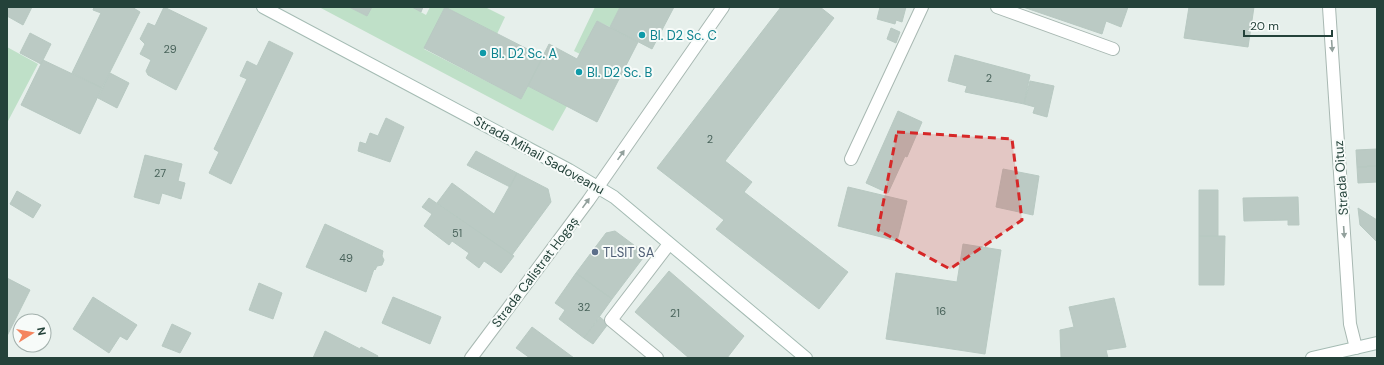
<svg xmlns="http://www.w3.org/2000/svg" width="1384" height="365" font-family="'DM Sans',sans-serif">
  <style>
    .green { fill: #bfe0c8 }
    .building { fill: #bbcac4; stroke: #b8c9c2 }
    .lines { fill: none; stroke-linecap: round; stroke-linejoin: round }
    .lane-casing { stroke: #a8b8b2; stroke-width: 14 }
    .street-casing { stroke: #a8b8b2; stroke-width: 14 }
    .secondary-casing { stroke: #a4bbb3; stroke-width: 14 }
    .lane { stroke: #fff; stroke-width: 12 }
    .street { stroke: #fff; stroke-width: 12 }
    .secondary { stroke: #fff; stroke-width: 12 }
    .oneway { fill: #92a09c }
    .marked { fill: #d62828; fill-opacity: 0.2; stroke: #d62828; stroke-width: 3; stroke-dasharray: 8 5; stroke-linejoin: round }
    .culture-dot { fill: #0f9aa8; stroke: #f7fbf9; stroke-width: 1.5 }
    .service-dot { fill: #5c6f8a; stroke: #f7fbf9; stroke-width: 1.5 }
    .labels { text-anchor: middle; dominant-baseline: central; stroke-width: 4; stroke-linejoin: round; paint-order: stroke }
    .number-label { font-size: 11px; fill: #4a645c }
    .culture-label { font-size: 13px; fill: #0d838f; stroke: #f7fbf9; text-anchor: start }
    .street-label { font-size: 13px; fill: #24423a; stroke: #f7fbf9 }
    .service-label { font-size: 13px; fill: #4e5e75; stroke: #f7fbf9; text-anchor: start }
  </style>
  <rect width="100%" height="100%" fill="#e6efeb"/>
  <path class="green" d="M319,7H349L367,16L372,7H412L426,15L430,7H445L424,49L521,99L528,86L567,106L553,131Z
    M445,7H485L505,17L497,34Z
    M595,7H620L610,27L597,21L580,54L574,51Z
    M7,47L38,64L7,123Z"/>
  <path class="building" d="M7,7H32L23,25L7,16Z
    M94,7H132L140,12L102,88L72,73L101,13L93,10Z
    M164,7L207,28L176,90L148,75L146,71L151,60L140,54L145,44L140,39L148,23L155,26Z
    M349,7H372L367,16Z
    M412,7H423L421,12Z
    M445,7L543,57L521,99L424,48Z
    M620,7H674L652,49L610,27Z
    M781,7H820L834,18L725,161L752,182L744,192L848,272L819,309L716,229L724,220L657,168Z
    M880,7H906L902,22L896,20L895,24L877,19Z
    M1023,7H1128L1121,27L1106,21L1102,34Z
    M1189,7H1254L1248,47L1184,38Z
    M597,21L638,42L597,122L528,86L549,44L577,59Z
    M891,28L900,32L896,43L887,39Z
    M30,33L51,44L41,64L20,53Z
    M269,41L293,53L231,184L209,173L219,152L214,149L247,79L240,76L247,61L257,66Z
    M955,55L1030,75L1024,104L965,92L967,86L948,81Z
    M43,60L102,88L80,134L21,105Z
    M110,73L129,83L117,108L98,98Z
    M1030,81L1054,86L1047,117L1033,113L1035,107L1024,104Z
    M898,111L922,122L907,157L905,156L888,193L866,183Z
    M386,118L404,127L390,162L358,151L360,142L366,144L370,133L378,136Z
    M1377,149V166L1357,167L1356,150Z
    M476,151L517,173L510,187L467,165Z
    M145,155L182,164L178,181L185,183L181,199L162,193L159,204L134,197Z
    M1377,166V182L1358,183L1357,167Z
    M1003,169L1039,176L1033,215L996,207Z
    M517,173L548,189L551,202L512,255L437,203L452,183L494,214Z
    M848,187L907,201L897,241L838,226Z
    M1199,190H1218V236H1199Z
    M17,191L41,205L33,218L10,204Z
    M1298,197L1299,225H1288V220L1244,221L1243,198Z
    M429,198L514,256L501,273L484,261L479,268L466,258L469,253L452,241L449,245L424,226L432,214L422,207Z
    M1358,208L1377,220V242L1360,225Z
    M325,224L383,251L382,256L384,260L382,265L377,266L375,270L374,269L366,292L306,267Z
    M615,231L646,254L612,299L576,273L606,233Z
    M1199,236H1225L1224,285H1199Z
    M963,244L1001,250L985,354L886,339L896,273L957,282Z
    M669,271L744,336L727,358H689L635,312Z
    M576,273L612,299L584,338L559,319L565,310L555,303Z
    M7,278L30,290L7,336Z
    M259,283L282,293L273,319L249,310Z
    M93,297L137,325L127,340L120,336L109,353L73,329Z
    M393,297L441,317L430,344L382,323Z
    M1114,298L1126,347L1106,350L1108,358H1061L1060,330L1074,327L1069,307Z
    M600,317L608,324L593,344L584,338Z
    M172,324L191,333L180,353L162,346Z
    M532,327L574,358H530L516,348Z
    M325,331L360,349L361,347L378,356L377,358H313Z"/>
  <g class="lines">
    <defs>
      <path id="lane" d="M997,7L1113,49
        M851,159L922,7
        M657,358L611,320L669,244"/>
      <path id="street" d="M1329,7L1350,324L1356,348
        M471,358L588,201L723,7"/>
      <path id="secondary" d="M263,7L569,170L614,197L806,358
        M1312,358L1377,343"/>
    </defs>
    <use href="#lane" class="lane-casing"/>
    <use href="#street" class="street-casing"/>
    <use href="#secondary" class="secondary-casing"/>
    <use href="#lane" class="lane"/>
    <use href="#street" class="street"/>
    <use href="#secondary" class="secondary"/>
  </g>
  <defs><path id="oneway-solid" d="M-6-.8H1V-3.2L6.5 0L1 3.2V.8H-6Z"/></defs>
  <g class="oneway">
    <use href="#oneway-solid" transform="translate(1332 46) rotate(86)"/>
    <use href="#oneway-solid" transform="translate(621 155) rotate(-55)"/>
    <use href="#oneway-solid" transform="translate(586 203) rotate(-54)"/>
    <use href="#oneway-solid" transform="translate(1344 232) rotate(86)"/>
  </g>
  <path class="marked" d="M897,132L1012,139L1022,220L950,269L878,230Z"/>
  <g class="culture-dot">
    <circle cx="642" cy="35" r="4"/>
    <circle cx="483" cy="53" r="4"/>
    <circle cx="579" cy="72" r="4"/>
  </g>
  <circle class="service-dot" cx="595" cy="252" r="4"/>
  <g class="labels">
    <g class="number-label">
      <text x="170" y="49">29</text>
      <text x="989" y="78">2</text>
      <text x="710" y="139">2</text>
      <text x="160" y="173">27</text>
      <text x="457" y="233">51</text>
      <text x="346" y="258">49</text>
      <text x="584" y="307">32</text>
      <text x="941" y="311">16</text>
      <text x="675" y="313">21</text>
    </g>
    <g class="culture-label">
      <text x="650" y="35">Bl. D2 Sc. C</text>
      <text x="491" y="53">Bl. D2 Sc. A</text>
      <text x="587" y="72">Bl. D2 Sc. B</text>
    </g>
    <g class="street-label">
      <text transform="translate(539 155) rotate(29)">Strada Mihail Sadoveanu</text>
      <text transform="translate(1341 178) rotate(-94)">Strada Oituz</text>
      <text transform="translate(535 272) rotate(-53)">Strada Calistrat Hogaș</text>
    </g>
    <g class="service-label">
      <text x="603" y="252">TLSIT SA</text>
    </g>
  </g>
  <rect width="1384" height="365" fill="none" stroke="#24423a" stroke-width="16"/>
  <g transform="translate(32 333) rotate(79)"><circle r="19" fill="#f7fbf9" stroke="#a3b1ad"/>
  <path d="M0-3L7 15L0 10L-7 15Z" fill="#f4845f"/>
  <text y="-6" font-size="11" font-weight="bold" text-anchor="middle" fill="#24423a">N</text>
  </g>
  <path d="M1244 30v6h88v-6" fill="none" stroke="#24423a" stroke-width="2"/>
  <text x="1250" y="30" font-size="12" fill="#24423a" stroke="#f7fbf9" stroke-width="3" paint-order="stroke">20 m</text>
</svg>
